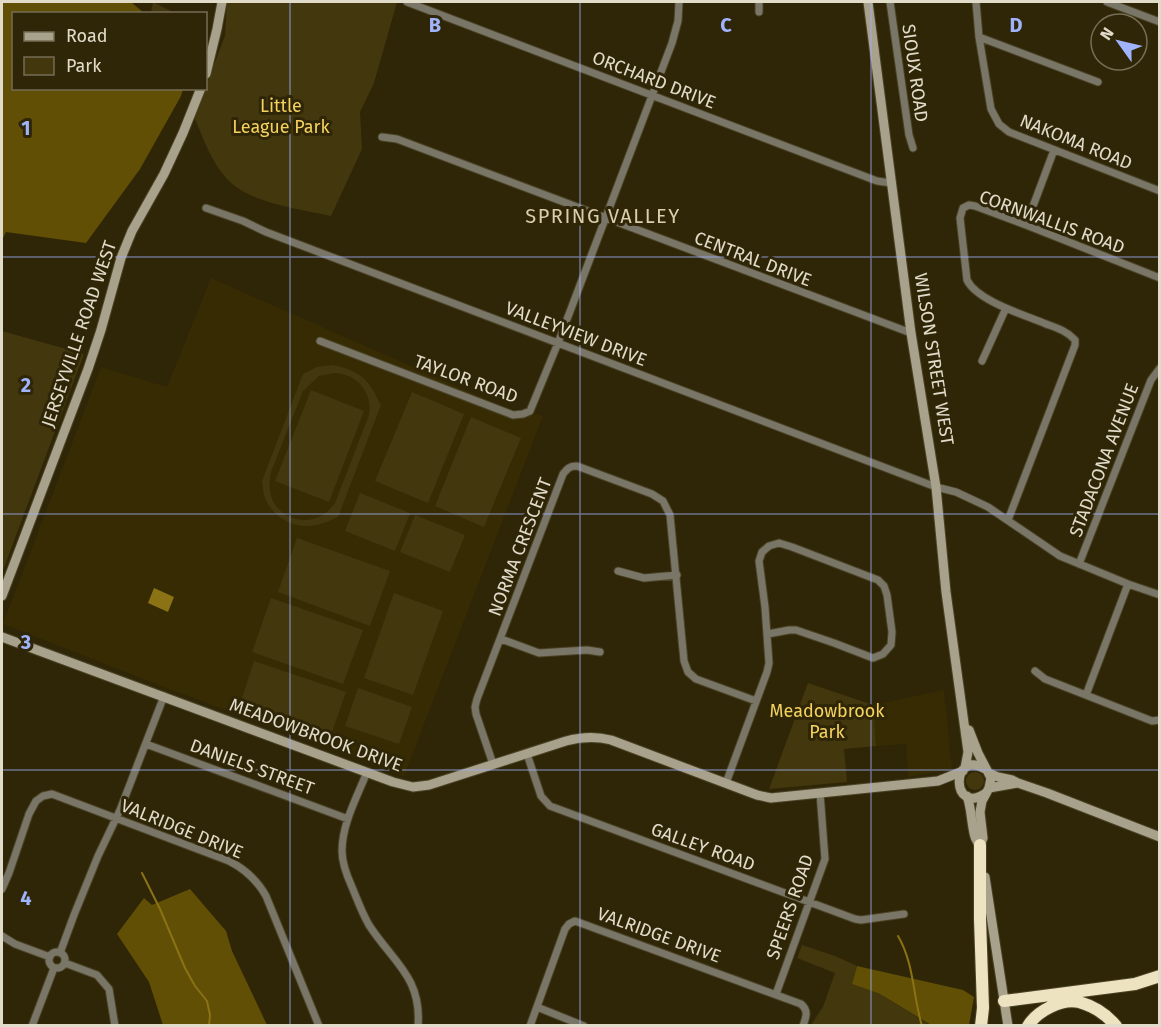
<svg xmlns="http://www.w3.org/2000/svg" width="1161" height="1027" font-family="'Fira Sans',sans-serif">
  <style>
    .built { fill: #362b03 }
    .green { fill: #43370e; fill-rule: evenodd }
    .forest { fill: #614f05 }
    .water { fill: #8b7215 }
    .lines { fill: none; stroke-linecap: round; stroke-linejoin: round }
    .stream { stroke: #8b7215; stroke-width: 2 }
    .street-casing { stroke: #4b4326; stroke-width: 9 }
    .secondary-casing { stroke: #4b4326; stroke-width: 11 }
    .highway-casing { stroke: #4b4326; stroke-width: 14 }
    .street { stroke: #797567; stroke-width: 7 }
    .secondary { stroke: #a8a18b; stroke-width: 9 }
    .highway { stroke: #eee3c0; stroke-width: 12 }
    .grid { fill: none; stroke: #a0b3fd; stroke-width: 1.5; stroke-opacity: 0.55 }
    .labels { text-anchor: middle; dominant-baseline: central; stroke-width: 6; stroke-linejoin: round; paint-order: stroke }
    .street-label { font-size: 18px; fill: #e1dbca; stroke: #2f2607 }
    .park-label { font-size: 18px; fill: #f4d25f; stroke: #2f2607 }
    .neighbourhood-label { font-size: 20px; letter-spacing: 1.5px; fill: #d9cfac; stroke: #2f2607 }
    .grid-label { font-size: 20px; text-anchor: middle; font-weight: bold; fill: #a0b3fd; stroke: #2f2607; stroke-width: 6; stroke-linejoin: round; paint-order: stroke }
  </style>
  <rect width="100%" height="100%" fill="#2f2607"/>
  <path class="built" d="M211,278L524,416L534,414L543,416L404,776L169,689L3,624L101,367L167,387Z
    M944,690L952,769L908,777L906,744L876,746L873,705Z"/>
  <path class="green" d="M153,2L175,13H151Z
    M227,2H397L374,83L360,112L362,149L331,216C297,208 251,204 227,179C211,162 203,137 194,117L225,36Z
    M2,331L84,354L2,573Z
    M332,365C348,368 362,373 371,387C375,392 377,399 381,405L338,517C331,520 324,524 316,525C294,530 271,517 264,495C263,491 263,486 262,481L303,374L317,367ZM334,373C357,374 373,392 369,415L335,503C331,508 327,513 321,516C302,527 273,515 270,491C269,485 270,479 271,472L303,391L319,376Z
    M311,390L364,411L329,502L275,481Z
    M412,392L464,414L428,503L375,481Z
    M471,417L521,438L484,527L435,506Z
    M360,493L410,513L395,551L345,531Z
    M415,515L465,535L450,572L400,552Z
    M297,538L390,571L370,626L278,592Z
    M394,593L443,611L413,695L364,678Z
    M271,598L363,630L343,684L252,652Z
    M254,661L346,692L331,735L240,704Z
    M808,683L873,705L876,746L844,749L847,782L769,789Z
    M358,688L412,707L399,744L345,726Z
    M966 781a9 9 0 1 1 18 0a9 9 0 1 1-18 0Z
    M802,945L835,956L857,966L852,984L880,994L930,1025H811L823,1007L835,973L797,958Z"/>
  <path class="forest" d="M2,2H131L144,13L14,14V88L183,89L181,96L140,169L86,243L6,232L2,240Z
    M190,889L226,931L232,951L267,1025H163L149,982L117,934L144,898L152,905Z
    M857,966L963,990L974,997L969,1025H931L880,994L852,984Z"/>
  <path class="water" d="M154,588L174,597L168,612L148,603Z"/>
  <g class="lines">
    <path class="stream" d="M142,873L160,909L185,968L195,986L207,1001L210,1015L209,1026
      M898,936C914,963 913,996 922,1026"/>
    <defs>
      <path id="street" d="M407,2L877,181L891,183
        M759,2V12
        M890,2L909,135L913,148
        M976,2L979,37L991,109L999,124L1009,132L1160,191
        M1107,2L1160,22
        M979,37L1098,82
        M382,137L397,139L911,333
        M206,208L243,221L266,232L936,487L956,492L988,507L1060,556L1128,584L1160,595
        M1026,225L1054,150
        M320,341L513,415L523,414L530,411L558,343L672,43L678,21L679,2
        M982,361L1006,308
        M1008,520L1072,353L1075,345V340C1067,331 1057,328 1046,324C1025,315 977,301 967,280L960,218L963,208L969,205L975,206L1026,225L1160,278
        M1079,564L1151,380L1160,368
        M618,571L644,578L677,575
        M501,639L539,653L587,650L600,652
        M1035,671L1045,679L1152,721L1160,720
        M1086,695L1128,584
        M146,744L348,819
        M527,754L541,796L550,806L855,919L861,920L904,914
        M493,764L476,714L475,707L477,699L563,474C567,469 569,466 577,466L652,494L663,501L670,515L684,661L688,672L696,679L756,701
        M367,772C357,797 342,824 342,851C342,863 347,876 352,887C357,899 362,913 369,925C392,961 422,977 418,1026
        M726,783L767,672L769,663L765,607L759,561L762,552L769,546L779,543L792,547L878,580L884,586L887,595L892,632L891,645L883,654L873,658L834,643L796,630H789L768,634
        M2,889L9,873L29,814L36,801L43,796L52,794L229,861C245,869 257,880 266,896L319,1026
        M2,936L15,944L50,957
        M49 960a8 8 0 1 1 16 0a8 8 0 1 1-16 0Z
        M60,953L74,915L98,856L120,810L164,696
        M65,963L97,975L109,989L115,1026
        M776,994L825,859L820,793
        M537,1007L584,1026
        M32,1026L54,968
        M530,1026L565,929L569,924L575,921L801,1004C809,1011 806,1017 803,1026"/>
      <path id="secondary" d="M868,2L911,333L936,487L946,592L968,752L965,768
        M206,74L217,29L222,2
        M2,596L88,369L101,330L121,258L132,231L164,174L183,133L201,88
        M2,637L393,782L413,787L429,785L566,741C581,737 595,736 611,740L757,795L771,798L938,781L963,771
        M969,730L978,753L991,778L989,788L982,801L980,812L983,838L980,845
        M985,769C950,748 951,817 986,793
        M989,773L998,777L1012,780L1018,783L1047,793L1160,837
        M989,788L1018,783
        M967,796C972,810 971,824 975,837C977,842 980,845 981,851
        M985,877L1008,1026"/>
      <path id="highway" d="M980,845V919L983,1008L981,1026
        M1004,1001L1135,984L1160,976
        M1028,1026C1037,1011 1062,998 1079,1002C1093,1006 1107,1015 1116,1026"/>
    </defs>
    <use href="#street" class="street-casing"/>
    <use href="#secondary" class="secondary-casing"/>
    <use href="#highway" class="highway-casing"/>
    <use href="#street" class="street"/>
    <use href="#secondary" class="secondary"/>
    <use href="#highway" class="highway"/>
  </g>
  <path class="grid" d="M290,2V1026M580,2V1026M871,2V1026M2,257H1160M2,514H1160M2,770H1160"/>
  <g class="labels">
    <g class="street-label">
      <text transform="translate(915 73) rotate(82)">SIOUX ROAD</text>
      <text transform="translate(654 80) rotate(21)">ORCHARD DRIVE</text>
      <text transform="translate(1076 142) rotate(22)">NAKOMA ROAD</text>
      <text transform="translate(1052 222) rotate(20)">CORNWALLIS ROAD</text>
      <text transform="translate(753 259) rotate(21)">CENTRAL DRIVE</text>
      <text transform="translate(79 334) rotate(-71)">JERSEYVILLE ROAD WEST</text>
      <text transform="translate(576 334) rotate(21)">VALLEYVIEW DRIVE</text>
      <text transform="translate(934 359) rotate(81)">WILSON STREET WEST</text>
      <text transform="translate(466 379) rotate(20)">TAYLOR ROAD</text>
      <text transform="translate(1104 460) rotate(-69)">STADACONA AVENUE</text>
      <text transform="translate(520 547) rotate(-69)">NORMA CRESCENT</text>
      <text transform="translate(316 735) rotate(20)">MEADOWBROOK DRIVE</text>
      <text transform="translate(252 767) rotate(20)">DANIELS STREET</text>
      <text transform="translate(182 829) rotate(22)">VALRIDGE DRIVE</text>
      <text transform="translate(703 847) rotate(20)">GALLEY ROAD</text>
      <text transform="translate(790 907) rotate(-71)">SPEERS ROAD</text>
      <text transform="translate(659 935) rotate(20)">VALRIDGE DRIVE</text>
    </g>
    <g class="park-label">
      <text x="281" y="106">Little<tspan x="281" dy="21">League Park</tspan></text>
      <text x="827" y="711">Meadowbrook<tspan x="827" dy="21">Park</tspan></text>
    </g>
    <g class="neighbourhood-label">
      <text x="603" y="216">SPRING VALLEY</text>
    </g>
  </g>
  <g class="grid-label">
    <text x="435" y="32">B</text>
    <text x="726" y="32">C</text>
    <text x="1016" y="32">D</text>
    <text x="26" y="135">1</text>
    <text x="26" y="392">2</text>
    <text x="26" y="649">3</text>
    <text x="26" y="905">4</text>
  </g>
  <rect width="1161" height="1027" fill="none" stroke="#e1dbca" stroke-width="6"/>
  <rect x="12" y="12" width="195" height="78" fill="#2f2607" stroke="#766e55" stroke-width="1.5"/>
  <rect x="24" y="32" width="30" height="9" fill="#a8a18b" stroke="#766e55" stroke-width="1.5"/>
  <text x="66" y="42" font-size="18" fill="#e1dbca">Road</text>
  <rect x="24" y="57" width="30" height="18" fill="#43370e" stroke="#766e55" stroke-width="1.5"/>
  <text x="66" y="72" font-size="18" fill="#e1dbca">Park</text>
  <g transform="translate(1119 42) rotate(304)"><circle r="28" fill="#2f2607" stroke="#766e55" stroke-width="1.5"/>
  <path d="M0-4.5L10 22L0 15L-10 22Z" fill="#a0b3fd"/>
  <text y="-9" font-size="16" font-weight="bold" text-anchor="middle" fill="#e1dbca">N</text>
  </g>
</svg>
